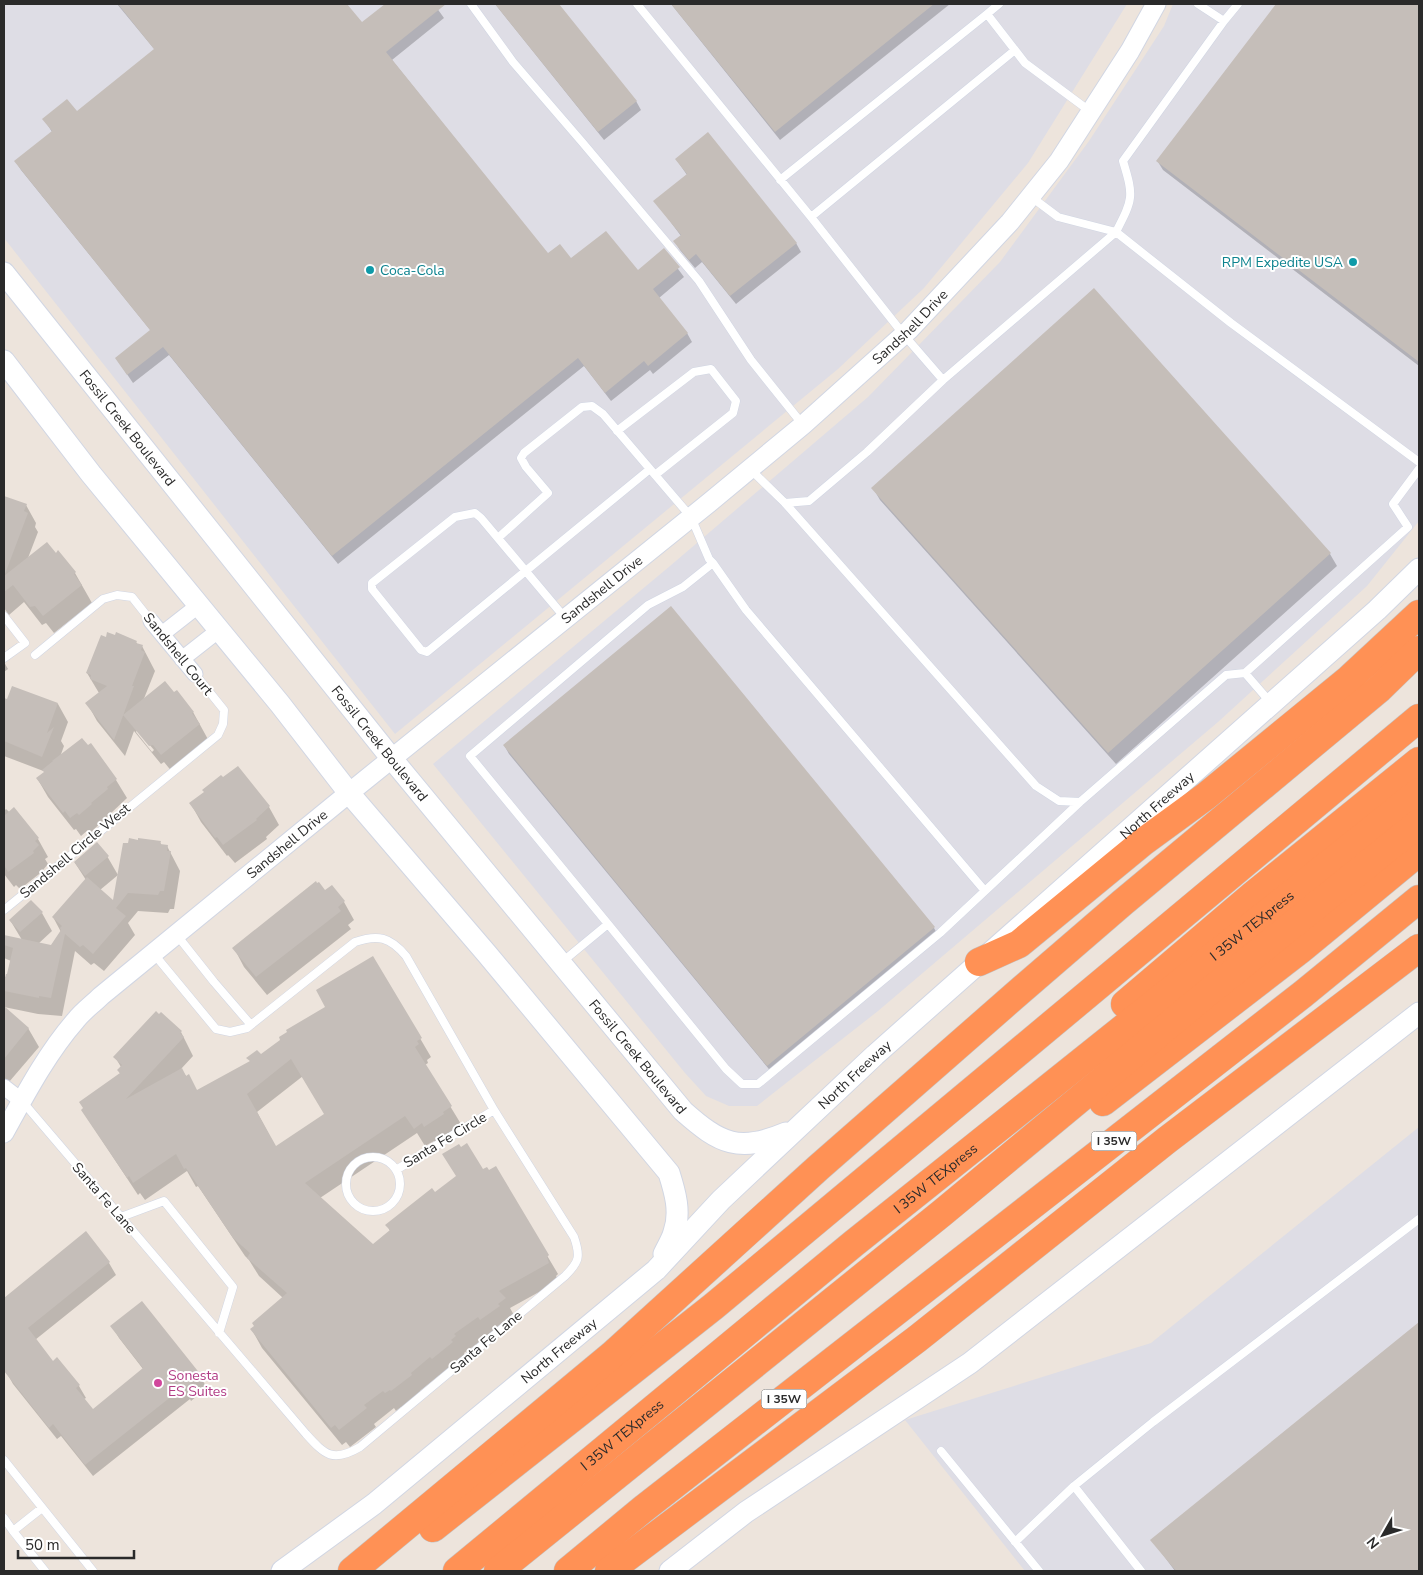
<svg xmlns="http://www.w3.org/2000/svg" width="1423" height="1575" font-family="'Nunito Sans',sans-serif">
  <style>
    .industrial { fill: #dedde5 }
    .shadow { fill: #0003; fill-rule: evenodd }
    .building { fill: #c5beb9; fill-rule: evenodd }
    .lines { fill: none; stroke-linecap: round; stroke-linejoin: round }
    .service-casing { stroke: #d1d6e3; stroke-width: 9 }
    .minor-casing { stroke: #d1d6e3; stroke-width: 17 }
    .tertiary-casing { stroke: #d1d6e3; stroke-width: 21 }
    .secondary-casing { stroke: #d1d6e3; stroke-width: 23 }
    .motorway-casing { stroke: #c3c3c3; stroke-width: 29 }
    .service { stroke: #fff; stroke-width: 8 }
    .minor { stroke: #fff; stroke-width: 15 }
    .tertiary { stroke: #fff; stroke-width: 19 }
    .secondary { stroke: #fff; stroke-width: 21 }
    .motorway { stroke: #ff9155; stroke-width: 28 }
    .culture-dot { fill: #0f9aa8; stroke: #fff; stroke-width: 2 }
    .hotel-dot { fill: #d1479c; stroke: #fff; stroke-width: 2 }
    .labels { text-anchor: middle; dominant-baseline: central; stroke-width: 4; stroke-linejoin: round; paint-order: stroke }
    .shield { fill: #fff; stroke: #6a6a6a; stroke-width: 1 }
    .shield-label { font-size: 12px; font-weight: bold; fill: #2a2a2a }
    .culture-label { font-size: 14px; fill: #0d838f; stroke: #fff; text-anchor: end }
    .street-label { font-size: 14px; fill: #2a2a2a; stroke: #fff }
    .hotel-label { font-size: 14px; fill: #b23c85; stroke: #fff; text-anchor: start }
  </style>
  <rect width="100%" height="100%" fill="#ede4dc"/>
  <path class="industrial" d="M4,4H1127L1028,163L924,288L838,369L395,734L4,238Z
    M1173,4H1419V521L1367,586L1218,722L878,1011L757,1106H729L706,1096L685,1073L433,764L670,566L868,397L1000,262L1089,141L1164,26Z
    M1419,1127V1571H1025L905,1420L1151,1343Z"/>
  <path class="shadow" d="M117,4H345L362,24L387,4H434L444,18L392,60L548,255L637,272L664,250L684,277L659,298L687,333L692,342L653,374L650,370L611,401L584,366L338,564L169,355L133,383L116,358L151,331L21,170L16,162L52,132L44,119L76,113L155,50Z
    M495,4H557L636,101L641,110L604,140Z
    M671,4H950L780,140Z
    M1277,4H1419V366L1163,170L1158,162Z
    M676,159L796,243L801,252L736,304L702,262L695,268L680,250L675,242L681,236L655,201L687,175Z
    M1094,290L1330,554L1337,566L1116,764L880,500L873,488Z
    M4,497L26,505L36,523L35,527L38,532L28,558L75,573L92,603L54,633L46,623L42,625L24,602L9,615L4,608Z
    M670,608L934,928L939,937L773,1074L509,754L504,745Z
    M136,642L138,645L142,646L155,671L143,701L193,712L210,743L173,773L164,762L161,764L134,731L125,756L97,721L87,703L99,693L87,673ZM137,730L154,750L152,752L136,732Z
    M4,662L8,669L4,672Z
    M5,702L58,704L68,722L61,741L64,746L60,757L91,745L116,780L127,798L90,833L88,830L81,836L76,829L74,830L48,797L37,778L46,772L4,756Z
    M205,792L269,807L279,825L266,837L267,839L235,863L228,855L227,856L201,822L191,804Z
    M6,809L38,839L48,857L45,859L48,864L43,870V871L20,889L16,885L14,887L4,874V811Z
    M160,842L162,846H167L180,871L174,909H170L168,913L138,911L128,923L135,935L104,971L94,963L91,965L75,951L62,1016L38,1014L4,1007V976L7,978L11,961L4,958V936L22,940L10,920L42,913L52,931L38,944L51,946L61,932L53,917L86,880L75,863L107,856L118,875L100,890L114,903Z
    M332,887L344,902L354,920L348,925L351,929L267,995L244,967L234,948Z
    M373,958L431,1057L427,1060L428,1063L425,1065L461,1124L452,1130L454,1132L436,1144L434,1141L425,1146L417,1133L320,1198L373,1246L390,1231L387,1225L435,1193L483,1171H488L495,1168L558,1274L556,1276L559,1281L510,1308L515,1317L491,1338L489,1335L464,1353L465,1355L443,1377L441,1374L420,1391L422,1394L402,1409L401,1407L396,1411L394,1408L374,1424L376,1427L350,1447L346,1442L342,1445L262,1348L252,1330L283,1298L259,1276L249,1260L245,1256L198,1186L196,1187L187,1171L145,1200L140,1193L138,1195L82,1110L121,1075L118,1070L121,1067L115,1057L181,1032L193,1056L181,1069L197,1091L251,1062L248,1058L260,1056L327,1007ZM303,1076L326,1115L276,1148L257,1112Z
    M4,1008L28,1028L39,1047L9,1082L4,1078Z
    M85,1233L109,1263L116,1275L35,1340L53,1362L79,1386L86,1398L84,1399L93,1411L143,1369L119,1338L112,1326L142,1302L200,1376L207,1388L191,1401L190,1399L93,1476L61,1436L57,1439L13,1384L4,1368V1299Z
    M1419,1323V1571H1175L1152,1540Z"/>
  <path class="building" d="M118,4H347L362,22L385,4H446L386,52L548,253L560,244L571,258L606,231L638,270L664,248L680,267L653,289L688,333L648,366L644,361L605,393L578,358L332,556L163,347L127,375L115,358L150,330L14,161L52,131L42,119L67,99L77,111L154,49Z
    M495,4H559L637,101L598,132Z
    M671,4H934L775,132Z
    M1276,4H1419V362L1156,161Z
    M708,132L797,243L730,296L696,254L689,260L673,241L681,235L653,201L687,174L675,159Z
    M1094,288L1331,553L1108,753L871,488Z
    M4,496L27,504L24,511L28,513L5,574Z
    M47,542L56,553L58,550L76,572L74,574L82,585L43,616L35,606L30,607L13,585L4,592V576Z
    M671,606L935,927L767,1066L503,745Z
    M107,632L115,635L116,632L137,641L136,643L143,645L141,650L145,652L132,686H134L114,740L85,703L107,686L90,679L91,675L86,673L101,635L106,637Z
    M165,681L174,692L177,690L194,712L192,713L200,724L161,755L153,745L149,746L123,715Z
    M12,686L58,703L47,733L54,727L42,757L4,741V698L7,699Z
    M82,738L88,745L91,743L117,779L107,787L108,789L91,803L92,804L79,815L77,813L70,818L65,811L63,813L36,778L44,772L42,770L53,761H52Z
    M238,766L270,806L256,819L257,820L223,845L217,837L215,838L189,803L204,792L202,790L221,775L223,777Z
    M14,807L39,838L35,841L39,845L33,851L34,853L8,872L4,865V816Z
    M129,838L138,840V838L161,841L160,844L168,845L167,851H171L164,891H160L158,895L128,893L116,908L126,916L93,954L83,945L80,947L65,934L51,998L39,996V998L4,991V982L6,974H7L13,948L4,945V935L51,945L61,930L60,928L62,926L52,917L87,877L113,900L123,843H128Z
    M97,842L109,856L85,876L74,862Z
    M316,881L317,883L319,882L325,890L332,885L345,901L338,907L341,911L256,977L232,948Z
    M31,900L43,912L20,932L9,920Z
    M373,956L422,1038L417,1041L419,1044L415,1047L452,1106L443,1112L444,1114L424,1127L422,1123L414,1129L405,1116L305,1183L373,1244L390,1230L385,1225L432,1188L435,1192L456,1176L442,1154L459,1144L461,1147L467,1143L483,1169L487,1167L489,1170L496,1166L549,1255L547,1257L549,1263L499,1291L506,1298L498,1304L500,1306L480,1320L478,1317L454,1334L456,1336L451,1340L453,1342L432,1359L430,1357L411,1373L412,1375L391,1391L390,1390L385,1393L383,1391L364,1405L367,1408L339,1430L335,1425L331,1428L250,1329L254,1326L252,1323L287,1293L247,1258L250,1253L233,1238L186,1168L184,1169L176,1154L133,1183L129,1176L127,1178L81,1110L83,1108L79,1102L120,1073L117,1070L122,1065L113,1057L156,1011L159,1014L161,1012L182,1031L180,1033L184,1037L126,1099L182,1068L186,1076L189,1074L197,1090L250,1061L246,1058L257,1050L261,1054L280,1040L279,1037L287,1032L286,1030L325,1007L316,990ZM291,1059L324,1114L276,1146L247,1094Z
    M4,1006L29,1028L4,1059Z
    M86,1231L110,1262L28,1328L53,1361L57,1357L80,1385L76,1388L93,1409L143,1368L110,1326L142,1301L201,1375L183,1389L182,1388L85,1465L53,1424L49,1428L4,1371V1298Z
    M1419,1322V1571H1176L1150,1540Z"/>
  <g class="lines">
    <defs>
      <path id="service" d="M471,4L513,62L582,142L699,281L751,360L803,425
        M637,4L811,217L904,335L943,380L867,452L809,501L785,503L750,469
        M1198,4L1224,21L1238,4
        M987,14L999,4
        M780,180L987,14L1025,63L1091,112
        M1030,196L1058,217L1116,232L1231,323L1419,462
        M811,217L1015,50
        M943,380L1116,232C1133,199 1134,197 1123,161L1224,21
        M617,431L694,372L711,369L736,401L733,413L655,475
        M785,503L1036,786L1059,801L1080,802L1226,675L1245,673L1270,702
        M498,538L548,493L526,467L521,458L524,453L582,407L592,406L603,414L691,517L709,559L713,563L683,587L648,605L470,756L608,924
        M713,563L746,610L985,891
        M4,616L25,643L4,658
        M566,619C537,585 509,551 481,518L475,513L455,517L372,583V589L421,650L427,652L650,469
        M35,655L103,599L117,595L132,597L151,621
        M1245,673L1408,527L1393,504L1419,469
        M4,910L218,735L223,724L224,710L195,674
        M176,934L214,982L251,1025
        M562,962L608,924L726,1069L742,1084H758L940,933L1080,802
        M22,1101L306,1434C325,1455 333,1463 360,1447L565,1276C579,1262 581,1257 574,1237L494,1110L406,956C390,937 378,934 355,942L247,1028L230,1032L216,1029L154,954
        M346 1184a27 27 0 1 1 54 0a27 27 0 1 1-54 0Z
        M396,1170L494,1110
        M121,1217L164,1201L233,1287L219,1333
        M941,1451L1039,1571
        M4,1460L93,1571
        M1074,1486L1141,1571
        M4,1518L13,1531L42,1508
        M13,1531L45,1571
        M1015,1542L1074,1486L1153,1422L1419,1219"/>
      <path id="minor" d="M151,621L195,674
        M162,634L199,605
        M182,659L219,630
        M4,1087L22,1101"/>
      <g id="tertiary">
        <path id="s1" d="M4,1133C25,1095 47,1053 76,1020C83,1011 93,1004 101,996L349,793L710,502L803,425L909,330L1010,222L1059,161L1130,51L1156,4"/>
      </g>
      <g id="secondary">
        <path id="s2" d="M4,273L392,759L683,1111C720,1144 739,1153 786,1133"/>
        <path d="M4,361L91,474L280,704L349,793L487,954L669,1173C675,1192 681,1212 674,1232C672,1240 667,1247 664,1254"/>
        <path id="s3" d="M282,1571L374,1504L656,1270L721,1200L875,1055L1377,610L1419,569"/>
        <path d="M670,1571L746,1512L970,1363L1419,1013"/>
      </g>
      <g id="motorway">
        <path d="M979,962L1019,944L1143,842L1206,796L1349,679L1419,614"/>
        <path d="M1125,1004L1252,896L1419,761"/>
        <path d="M1103,1102L1300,950L1419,852"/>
        <path d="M433,1528L714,1306L1419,718"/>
        <path d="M352,1571L612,1355L818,1168L1020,991L1122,903L1379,689L1419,650"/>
        <path id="s4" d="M457,1571L853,1244L1419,792"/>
        <path d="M498,1571L942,1213L1205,995L1419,823"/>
        <path d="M568,1571L643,1509L1303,994L1419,899"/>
        <path d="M609,1571L917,1339L1167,1140L1419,948"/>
      </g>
    </defs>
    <use href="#service" class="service-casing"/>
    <use href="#minor" class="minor-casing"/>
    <use href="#tertiary" class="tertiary-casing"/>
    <use href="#secondary" class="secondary-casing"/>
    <use href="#motorway" class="motorway-casing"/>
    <use href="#service" class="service"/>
    <use href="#minor" class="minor"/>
    <use href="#tertiary" class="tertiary"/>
    <use href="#secondary" class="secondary"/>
    <use href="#motorway" class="motorway"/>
  </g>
  <g class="culture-dot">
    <circle cx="1353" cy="262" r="5"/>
    <circle cx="370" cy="270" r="5"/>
  </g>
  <circle class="hotel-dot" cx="158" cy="1383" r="5"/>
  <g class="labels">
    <g class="shield">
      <rect x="1091.5" y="1131.5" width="45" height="19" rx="4"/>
      <rect x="761.5" y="1389.5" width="45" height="19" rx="4"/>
    </g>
    <g class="shield-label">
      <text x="1114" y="1141">I 35W</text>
      <text x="784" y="1399">I 35W</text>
    </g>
    <g class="culture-label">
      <text x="1343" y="262">RPM Expedite USA</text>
      <text x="380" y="270" text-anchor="start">Coca-Cola</text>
    </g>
    <g class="street-label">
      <text stroke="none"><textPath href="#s1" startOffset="1219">Sandshell Drive</textPath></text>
      <text stroke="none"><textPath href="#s2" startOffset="198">Fossil Creek Boulevard</textPath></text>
      <text stroke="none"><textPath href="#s1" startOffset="814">Sandshell Drive</textPath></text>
      <text transform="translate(178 654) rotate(51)">Sandshell Court</text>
      <text stroke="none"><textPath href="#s2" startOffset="602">Fossil Creek Boulevard</textPath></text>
      <text stroke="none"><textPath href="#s3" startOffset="1164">North Freeway</textPath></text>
      <text stroke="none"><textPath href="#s1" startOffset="409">Sandshell Drive</textPath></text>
      <text transform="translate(75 851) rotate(-40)">Sandshell Circle West</text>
      <text stroke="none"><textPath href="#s4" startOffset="1024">I 35W TEXpress</textPath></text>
      <text stroke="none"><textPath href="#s2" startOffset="1008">Fossil Creek Boulevard</textPath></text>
      <text stroke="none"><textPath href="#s3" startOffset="759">North Freeway</textPath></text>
      <text transform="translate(445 1140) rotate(-31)">Santa Fe Circle</text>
      <text stroke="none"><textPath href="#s4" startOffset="619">I 35W TEXpress</textPath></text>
      <text transform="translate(104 1198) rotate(49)">Santa Fe Lane</text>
      <text transform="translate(486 1342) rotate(-40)">Santa Fe Lane</text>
      <text stroke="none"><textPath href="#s3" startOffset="354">North Freeway</textPath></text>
      <text stroke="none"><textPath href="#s4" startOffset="214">I 35W TEXpress</textPath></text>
    </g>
    <g class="hotel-label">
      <text x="168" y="1375">Sonesta<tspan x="168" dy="16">ES Suites</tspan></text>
    </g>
  </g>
  <rect width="1423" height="1575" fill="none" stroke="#2a2a2a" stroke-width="10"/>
  <g transform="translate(1383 1535) rotate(231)" stroke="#ffffff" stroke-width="4" paint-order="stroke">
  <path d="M0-4L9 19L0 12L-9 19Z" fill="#2a2a2a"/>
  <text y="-8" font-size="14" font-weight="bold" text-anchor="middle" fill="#2a2a2a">N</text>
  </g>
  <path d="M18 1550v8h116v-8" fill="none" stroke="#2a2a2a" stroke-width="2.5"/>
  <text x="25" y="1550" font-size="15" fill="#2a2a2a" stroke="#ffffff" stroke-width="4" paint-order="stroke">50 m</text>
</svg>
